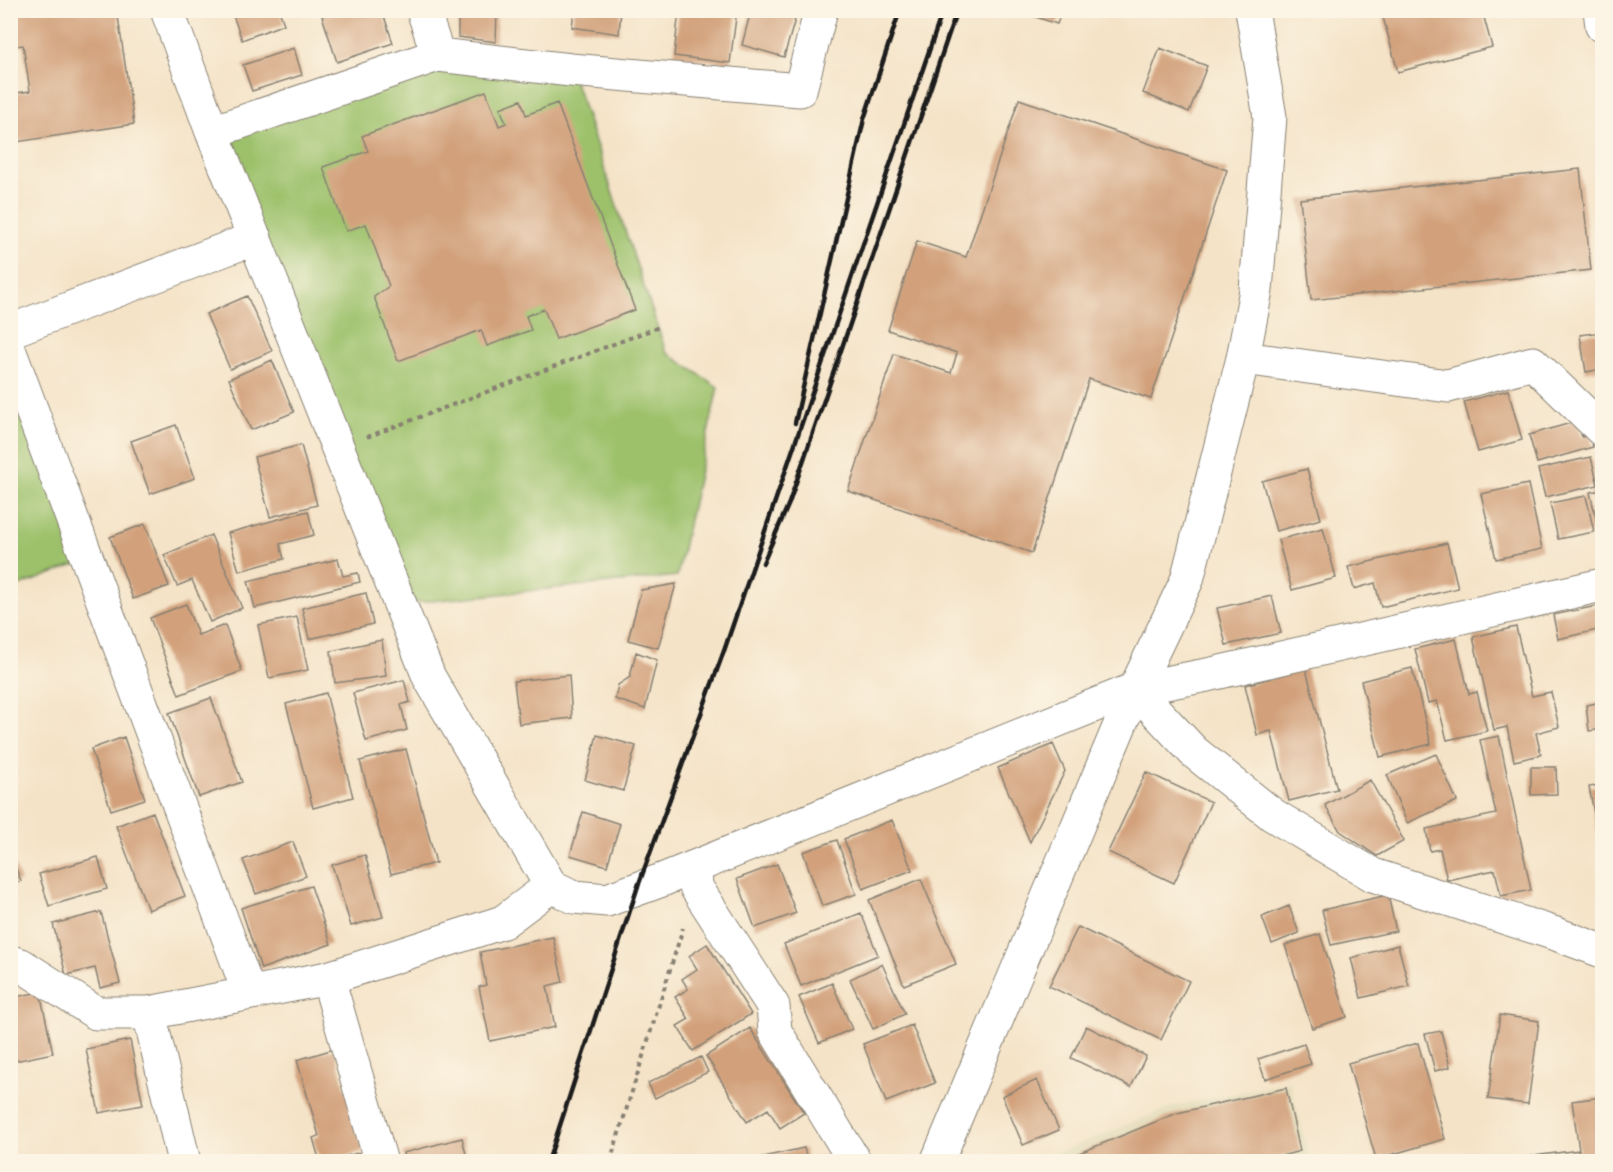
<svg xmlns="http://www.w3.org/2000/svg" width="1613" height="1172" font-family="'Architects Daughter',sans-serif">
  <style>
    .built { fill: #e3dbba }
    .green { fill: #9cc16b; stroke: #5c6e44; stroke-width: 1.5 }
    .building { fill: #d2a17c }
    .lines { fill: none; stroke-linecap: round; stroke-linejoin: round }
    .minor-casing { stroke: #888072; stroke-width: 35 }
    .path { stroke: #888072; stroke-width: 4; stroke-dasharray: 4.5 4.5; stroke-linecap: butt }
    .minor { stroke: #fff; stroke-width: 33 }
    .rail { stroke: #1c1c1c; stroke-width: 4.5 }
  </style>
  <rect width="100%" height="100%" fill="#fcf5e5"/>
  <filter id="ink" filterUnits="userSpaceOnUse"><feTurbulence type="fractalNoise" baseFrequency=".0167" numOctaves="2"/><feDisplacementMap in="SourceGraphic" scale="12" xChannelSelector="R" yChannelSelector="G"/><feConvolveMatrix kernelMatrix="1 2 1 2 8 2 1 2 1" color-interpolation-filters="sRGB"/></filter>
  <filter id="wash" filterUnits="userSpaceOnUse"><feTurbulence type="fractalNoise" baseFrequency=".008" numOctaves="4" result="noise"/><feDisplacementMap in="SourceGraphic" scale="24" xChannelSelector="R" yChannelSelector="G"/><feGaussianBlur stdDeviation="1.35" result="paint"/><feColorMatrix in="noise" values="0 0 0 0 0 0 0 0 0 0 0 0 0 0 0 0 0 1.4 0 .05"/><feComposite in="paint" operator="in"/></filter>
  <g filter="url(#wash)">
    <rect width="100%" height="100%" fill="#f4e3c7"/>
    <path class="built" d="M1290,1082L1310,1161L1034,1162L1174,1106Z"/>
    <path class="green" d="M438,55L571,70L666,352L718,387L677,576L400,604L212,133Z
      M10,352L88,560L11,589H10Z"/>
    <g id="blocks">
      <path class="building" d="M10,10H117L134,124L10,143V94L30,91L23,45L10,47Z
        M231,10H279L284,24L242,40Z
        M338,10H382L393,43L337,62L322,16Z
        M458,10H497L496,42L458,37Z
        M574,10H621L619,34L572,27Z
        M679,10H737L730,63L674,56Z
        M751,10H775L796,16L784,57L742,45Z
        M1015,10H1062L1057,24Z
        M1381,10H1482L1492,47L1398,72Z
        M294,48L302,75L252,91L243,65Z
        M1160,48L1207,66L1189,112L1143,93Z
        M486,91L499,126L506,123L500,108L521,100L526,115L557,103L635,310L556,339L544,309L526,316L531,330L487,346L481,330L398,361L374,297L389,286L366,224L346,231L323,167L368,151L362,136Z
        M1019,99L1227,170L1151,399L1089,379L1032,553L848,491L894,354L951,373L957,353L888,330L917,241L966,257Z
        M1580,169L1591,270L1311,300L1300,199Z
        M247,296L272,351L230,369L206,314Z
        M1602,332V369L1586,372L1580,335Z
        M272,360L294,412L251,430L229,379Z
        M1508,390L1522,440L1478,452L1464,402Z
        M1578,421L1582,437L1590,435L1593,447L1537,463L1529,435Z
        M176,425L195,478L150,494L131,441Z
        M301,445L317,505L270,517L254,457Z
        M1591,457L1598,485L1545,497L1538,469Z
        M1307,469L1321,519L1276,531L1262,481Z
        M1528,484L1542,549L1496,559L1481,494Z
        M1602,490V545L1590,492Z
        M1586,496L1594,532L1558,539L1550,503Z
        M308,511L314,535L280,544L284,559L239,571L228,533Z
        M145,524L169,586L133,599L110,537Z
        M1323,528L1336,578L1292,590L1278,540Z
        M211,535L242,608L210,622L192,580L177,586L164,555Z
        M1447,543L1458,588L1381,607L1375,583L1354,589L1348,567Z
        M338,559L343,576L358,573L360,582L255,608L248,581Z
        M676,584L658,648L628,640L641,590Z
        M366,593L373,624L309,639L302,608Z
        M1272,596L1281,633L1226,645L1217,608Z
        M186,604L198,635L225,625L242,671L179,695L150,618Z
        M1602,605V629L1558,639L1553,615Z
        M297,617L308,670L269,678L258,625Z
        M1516,627L1532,696L1551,692L1559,727L1536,733L1541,755L1514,761L1507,727L1494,730L1473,637Z
        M1456,639L1469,694L1477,692L1487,731L1447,740L1437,701L1428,703L1415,649Z
        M382,640L386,676L335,683L331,651Z
        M636,652L657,660L645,709L615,699L618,685L630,677Z
        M1412,668L1431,744L1380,757L1361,681Z
        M1306,669L1337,789L1289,801L1271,731L1257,735L1245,685Z
        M569,675L572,718L519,724L514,681Z
        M404,680L410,702L401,705L407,730L366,741L353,693Z
        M326,693L353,797L313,808L286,704Z
        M211,698L242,782L199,797L169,713Z
        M1602,702V729L1589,731L1586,705Z
        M597,735L636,746L623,791L585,780Z
        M1499,736L1531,890L1501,896L1495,870L1447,880L1440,849L1430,851L1426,829L1496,814L1480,740Z
        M124,737L145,799L111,810L91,749Z
        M1053,744L1065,771L1030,842L998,768Z
        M406,749L436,863L391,874L360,761Z
        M1436,754L1457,801L1407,823L1387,775Z
        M1531,767H1556L1557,794L1531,795Z
        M1146,772L1211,802L1174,883L1108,852Z
        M1370,780L1404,841L1377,856L1340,831L1325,805Z
        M1602,785V849H1601L1589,787Z
        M153,812L185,896L148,910L116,826Z
        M583,812L620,824L607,866L570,855Z
        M892,820L912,870L863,889L844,839Z
        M837,840L856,894L822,906L803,852Z
        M293,842L306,876L256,894L243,860Z
        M10,854L21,881L10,885Z
        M365,855L383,917L351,926L332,865Z
        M98,857L107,889L49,906L39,874Z
        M777,864L796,913L755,928L737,879Z
        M921,879L956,964L904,985L869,900Z
        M311,886L331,944L261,969L241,908Z
        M1388,895L1396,931L1331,945L1322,910Z
        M1289,906L1299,933L1272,944L1262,917Z
        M101,912L120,983L100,988L95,968L66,975L53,924Z
        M861,913L878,955L801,986L784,944Z
        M1078,927L1189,981L1161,1040L1049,986Z
        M1320,934L1347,1017L1312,1028L1285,945Z
        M553,937L563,982L547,986L555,1027L490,1041L479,987L486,985L480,952Z
        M707,944L751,1014L693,1051L677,1026L689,1019L675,997L688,989L682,979L697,969L689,956Z
        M1398,945L1409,986L1361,998L1351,958Z
        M882,964L905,1014L873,1029L850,979Z
        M832,983L852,1029L819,1043L799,997Z
        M40,992L53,1053L10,1062V998Z
        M1500,1015L1539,1021L1528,1104L1488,1099Z
        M912,1025L935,1083L886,1102L863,1044Z
        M1086,1026L1146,1056L1131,1087L1071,1058Z
        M750,1028L804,1113L780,1128L768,1109L747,1122L706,1056Z
        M1441,1031L1450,1067L1435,1071L1425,1034Z
        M130,1040L143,1105L99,1113L86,1049Z
        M1418,1043L1445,1139L1376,1159L1348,1063Z
        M1304,1044L1311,1064L1265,1079L1258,1059Z
        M334,1049L364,1151L327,1162H320L313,1138L319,1136L297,1060Z
        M701,1057L708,1072L655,1098L648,1083Z
        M1037,1080L1059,1130L1023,1145L1002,1096Z
        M1286,1088L1300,1151L1278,1157L1279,1161H1060L1177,1113Z
        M1602,1097V1162H1527L1526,1157L1579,1150L1572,1101Z
        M462,1138L468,1162H405L403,1153Z
        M804,1148L807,1159L825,1155L826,1162H740Z"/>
    </g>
  </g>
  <g filter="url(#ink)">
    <use href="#blocks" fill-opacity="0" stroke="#888072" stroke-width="1.5"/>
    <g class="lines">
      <defs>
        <path id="minor" d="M167,10L212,132L429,677L551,886L574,897L607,900L662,880L1135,689L1207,675L1602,585
          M423,10L438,55
          M1600,10L1602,26
          M212,132L438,55L571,70L800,90L821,10
          M10,331L255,238
          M10,352L249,993
          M1243,358L1448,386L1533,363L1602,430
          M1135,689L1194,752L1273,815L1373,875L1556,934L1602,951
          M695,868L696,887L773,1006L775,1031L855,1162
          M10,962L21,965L96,1013H149L328,978L503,922L551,886
          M328,978L381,1162
          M149,1013L184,1162
          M937,1162L1135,689L1187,580L1243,358L1256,290L1270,117L1252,10"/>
      </defs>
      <use href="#minor" class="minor-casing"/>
      <path class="path" d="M367,437L659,327
        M610,1162L683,928"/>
      <use href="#minor" class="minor"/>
      <path class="rail" d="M795,423L864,119L900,10
        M763,563L789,503L957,10
        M548,1162L637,889L725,648L943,10"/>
    </g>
  </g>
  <rect width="1613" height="1172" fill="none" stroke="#fcf5e5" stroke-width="36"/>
</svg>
